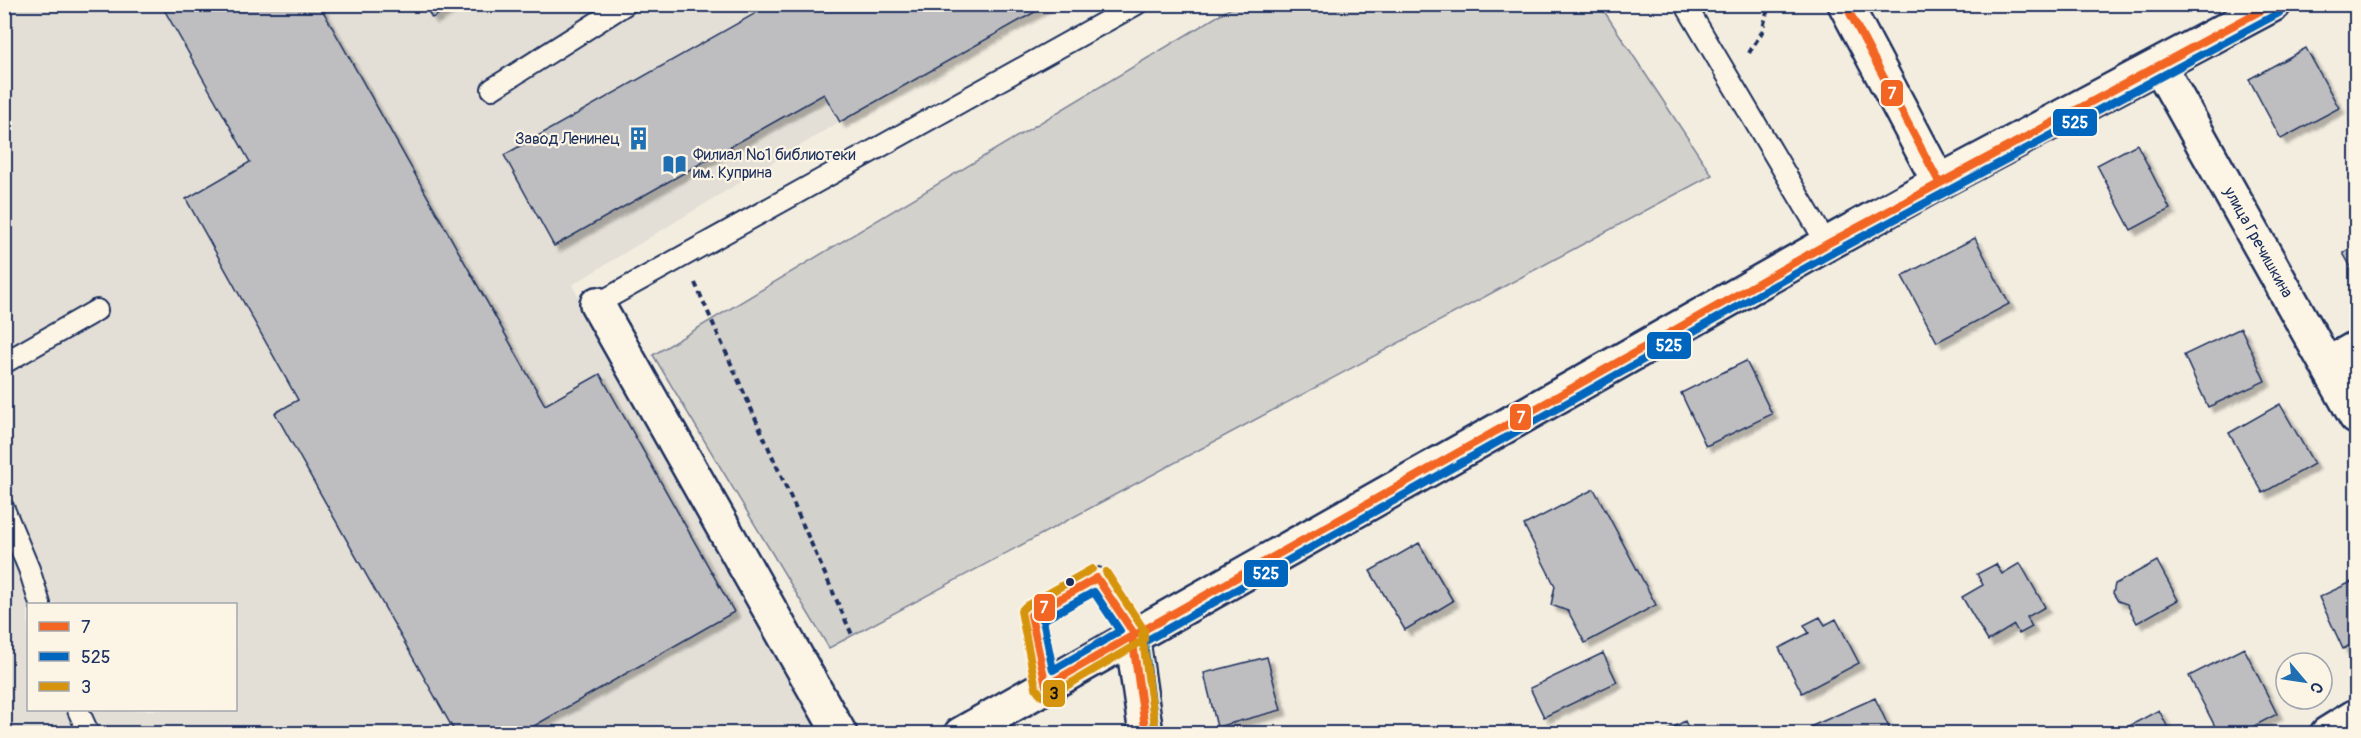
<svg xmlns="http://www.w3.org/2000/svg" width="2361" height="738" font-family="Pangolin,sans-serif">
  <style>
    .built { fill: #e3dfd6; fill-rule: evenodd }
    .green { fill: #d3d1cc; stroke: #778095; stroke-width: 1.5 }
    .building { fill: #bebec0; stroke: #1b2f5e; stroke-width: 1.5; filter: url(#shadow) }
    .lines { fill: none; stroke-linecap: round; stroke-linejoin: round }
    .service-casing { stroke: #1b2f5e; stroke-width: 24 }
    .minor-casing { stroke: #1b2f5e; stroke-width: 38 }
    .tertiary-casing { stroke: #1b2f5e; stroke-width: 38 }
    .secondary-casing { stroke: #1b2f5e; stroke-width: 38 }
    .path { stroke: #1b2f5e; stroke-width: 4; stroke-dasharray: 6 4.5; stroke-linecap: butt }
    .service { stroke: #fcf5e5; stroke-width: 20 }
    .minor { stroke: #fcf5e5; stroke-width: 33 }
    .tertiary { stroke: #fcf5e5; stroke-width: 33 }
    .secondary { stroke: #fcf5e5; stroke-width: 33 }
    .bus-1-casing { stroke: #fcf5e5; stroke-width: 12 }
    .bus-2-casing { stroke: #fcf5e5; stroke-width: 12 }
    .bus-3-casing { stroke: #fcf5e5; stroke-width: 12 }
    .bus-1 { stroke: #f26522; stroke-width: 8 }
    .bus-2 { stroke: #0065bd; stroke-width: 8 }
    .bus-3 { stroke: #d6940e; stroke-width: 8 }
    .bus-dot { fill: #1b2f5e; stroke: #fcf5e5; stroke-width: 2 }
    .labels { text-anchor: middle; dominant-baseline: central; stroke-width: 4.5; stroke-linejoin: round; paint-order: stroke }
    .poi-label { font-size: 16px; fill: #1b2f5e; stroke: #fcf5e5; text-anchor: end }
    .street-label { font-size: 16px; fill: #1b2f5e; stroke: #fcf5e5 }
    .line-badge { stroke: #fcf5e5; stroke-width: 2 }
    .badge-label { font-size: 16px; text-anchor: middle; font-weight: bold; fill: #fff }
    .pale-badge-label { font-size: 16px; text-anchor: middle; font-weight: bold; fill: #111 }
  </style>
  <defs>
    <filter id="shadow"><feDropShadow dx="5.5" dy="5.5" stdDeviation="1.5" flood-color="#0004"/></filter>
  </defs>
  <rect width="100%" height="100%" fill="#f3ede0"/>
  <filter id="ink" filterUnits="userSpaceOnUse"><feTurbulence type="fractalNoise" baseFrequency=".0167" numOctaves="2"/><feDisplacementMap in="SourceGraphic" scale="12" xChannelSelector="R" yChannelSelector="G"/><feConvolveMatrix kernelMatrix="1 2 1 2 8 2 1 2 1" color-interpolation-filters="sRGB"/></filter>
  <g filter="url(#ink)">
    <path class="built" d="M4,5H1049L839,122L572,285L818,728L809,734L5,733ZM28,604H236V710H28Z"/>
    <path class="green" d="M1236,5H1600L1712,175L829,648L653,355Z"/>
    <path class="building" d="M161,4H319L545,405L600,374L734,612L520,734H456L275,413L298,400L186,199L250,162Z
      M424,4H456L432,18Z
      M772,4H1049L840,122L824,94L554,246L504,155Z
      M2306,48L2339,108L2281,139L2249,79Z
      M2137,144L2170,209L2131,230L2097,165Z
      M1975,238L2009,304L1937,342L1902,276Z
      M2356,245V276L2343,253Z
      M2241,328L2265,381L2208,407L2184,355Z
      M1746,361L1772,414L1706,446L1681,393Z
      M2280,404L2314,464L2263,493L2229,433Z
      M1594,489L1656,605L1585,643L1568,611L1551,605L1555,586L1524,525Z
      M1419,543L1453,601L1405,630L1370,571Z
      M2157,561L2178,600L2137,623L2127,604L2118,601L2113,593L2115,584Z
      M2020,563L2045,607L2027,617L2032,627L2019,634L2014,625L1988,641L1962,597L1983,585L1977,574L1996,564L2002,574Z
      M2356,580V642L2343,649L2319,597Z
      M1820,617L1825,625L1836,619L1859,663L1802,693L1779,648L1809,633L1804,625Z
      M2244,648L2277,714L2239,734H2219L2189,676Z
      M1603,653L1617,682L1544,717L1530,688Z
      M1267,657L1281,710L1217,727L1204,673Z
      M1875,698L1892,734H1813L1810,727Z
      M2159,710L2171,734H2119L2118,732Z
      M1685,721L1691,734H1661Z"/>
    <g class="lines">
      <defs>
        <path id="service" d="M1685,4L1827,244
          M492,89L626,4
          M597,304L1137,4
          M4,363L97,310
          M4,509L29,569L40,604
          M1046,686L1031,615L1097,578L1135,635
          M78,710L89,734"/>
        <g id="minor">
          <path d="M1845,4L1939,182"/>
          <path id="s1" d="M2160,67L2356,417"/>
          <path d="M597,304L840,734"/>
          <path d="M2328,364L2356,348"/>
          <path d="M2327,734L2356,716"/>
        </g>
        <path id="tertiary" d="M1132,636L1146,734"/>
        <path id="secondary" d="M961,734L1827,244L1939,182L2274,4"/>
      </defs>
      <use href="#service" class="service-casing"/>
      <use href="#minor" class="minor-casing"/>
      <use href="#tertiary" class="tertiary-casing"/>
      <use href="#secondary" class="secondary-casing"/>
      <path class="path" d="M1749,53L1762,32L1769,4
        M695,283L853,637"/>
      <use href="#service" class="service"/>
      <use href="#minor" class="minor"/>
      <use href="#tertiary" class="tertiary"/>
      <use href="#secondary" class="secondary"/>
      <defs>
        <path id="bus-1" d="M1845,4L1939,182
          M1146,734L1132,636L1046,686L1031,615L1097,578L1135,635L1827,244L2273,4"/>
        <path id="bus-2" d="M1094,592L1120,631L1053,670L1043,620Z
          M1156,733L1144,642L1832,253L2279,13"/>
        <path id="bus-3" d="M1092,569L1026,606L1021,611L1036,688L1042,696L1051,695L1144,640V630L1106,572
          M1142,635L1156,733"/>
      </defs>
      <use href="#bus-1" class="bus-1-casing"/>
      <use href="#bus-2" class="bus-2-casing"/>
      <use href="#bus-3" class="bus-3-casing"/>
      <use href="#bus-1" class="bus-1"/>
      <use href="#bus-2" class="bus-2"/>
      <use href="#bus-3" class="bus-3"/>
    </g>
  </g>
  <defs>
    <symbol id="building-bare" viewBox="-9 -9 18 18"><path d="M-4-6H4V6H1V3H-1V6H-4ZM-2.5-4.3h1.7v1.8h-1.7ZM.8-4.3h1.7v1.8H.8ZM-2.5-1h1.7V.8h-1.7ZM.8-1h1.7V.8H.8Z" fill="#1f6fb2" stroke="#fcf5e5" stroke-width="2.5" paint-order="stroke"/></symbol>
    <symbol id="library-bare" viewBox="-9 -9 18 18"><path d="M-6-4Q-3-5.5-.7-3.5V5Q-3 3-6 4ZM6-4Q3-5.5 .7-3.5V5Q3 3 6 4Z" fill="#1f6fb2" stroke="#fcf5e5" stroke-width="2.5" paint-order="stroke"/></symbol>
  </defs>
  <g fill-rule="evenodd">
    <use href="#building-bare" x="622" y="122" width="33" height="33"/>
    <use href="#library-bare" x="658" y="148" width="33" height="33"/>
  </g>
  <circle class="bus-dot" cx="1070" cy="582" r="5"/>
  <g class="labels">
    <g class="poi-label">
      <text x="620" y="139">Завод Ленинец</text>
      <text x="693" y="155" text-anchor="start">Филиал №1 библиотеки<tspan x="693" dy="18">им. Куприна</tspan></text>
    </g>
    <g class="street-label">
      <text stroke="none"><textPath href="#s1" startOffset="201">улица Гречишкина</textPath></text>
    </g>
  </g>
  <g class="line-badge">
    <rect x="1880" y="79" width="24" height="28" rx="6" fill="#f26522"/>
    <rect x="2052" y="108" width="46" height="29" rx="6" fill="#0065bd"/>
    <rect x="1646" y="331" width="46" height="29" rx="6" fill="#0065bd"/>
    <rect x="1509" y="403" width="23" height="28" rx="6" fill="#f26522"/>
    <rect x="1243" y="559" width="46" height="29" rx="6" fill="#0065bd"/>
    <rect x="1033" y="593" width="23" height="29" rx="6" fill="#f26522"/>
    <rect x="1042" y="679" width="24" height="29" rx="6" fill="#d6940e"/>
  </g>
  <g class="badge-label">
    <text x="1892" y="99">7</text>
    <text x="2075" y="128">525</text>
    <text x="1669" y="351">525</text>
    <text x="1521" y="423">7</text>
    <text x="1266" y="579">525</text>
    <text x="1044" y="613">7</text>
  </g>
  <g class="pale-badge-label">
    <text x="1054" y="699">3</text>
  </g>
  <rect width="2361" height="738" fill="none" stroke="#fcf5e5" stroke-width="24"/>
  <rect x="12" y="12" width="2337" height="714" fill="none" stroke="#1b2f5e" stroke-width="2" filter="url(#ink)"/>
  <rect x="27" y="603" width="210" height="108" fill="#fcf5e5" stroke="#a2a6af" stroke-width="1.5"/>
  <rect x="39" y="622" width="30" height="9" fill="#f26522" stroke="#a2a6af" stroke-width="1.5"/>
  <text x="81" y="633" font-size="18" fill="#1b2f5e">7</text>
  <rect x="39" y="652" width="30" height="9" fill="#0065bd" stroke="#a2a6af" stroke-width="1.5"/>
  <text x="81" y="663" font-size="18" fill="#1b2f5e">525</text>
  <rect x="39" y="682" width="30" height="9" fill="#d6940e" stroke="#a2a6af" stroke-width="1.5"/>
  <text x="81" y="693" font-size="18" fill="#1b2f5e">3</text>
  <g transform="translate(2304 681) rotate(119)"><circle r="28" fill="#fcf5e5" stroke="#a2a6af" stroke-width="1.5"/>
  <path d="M0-4.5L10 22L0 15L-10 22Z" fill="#1f6fb2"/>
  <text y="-9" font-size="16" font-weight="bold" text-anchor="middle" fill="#1b2f5e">С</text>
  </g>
</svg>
